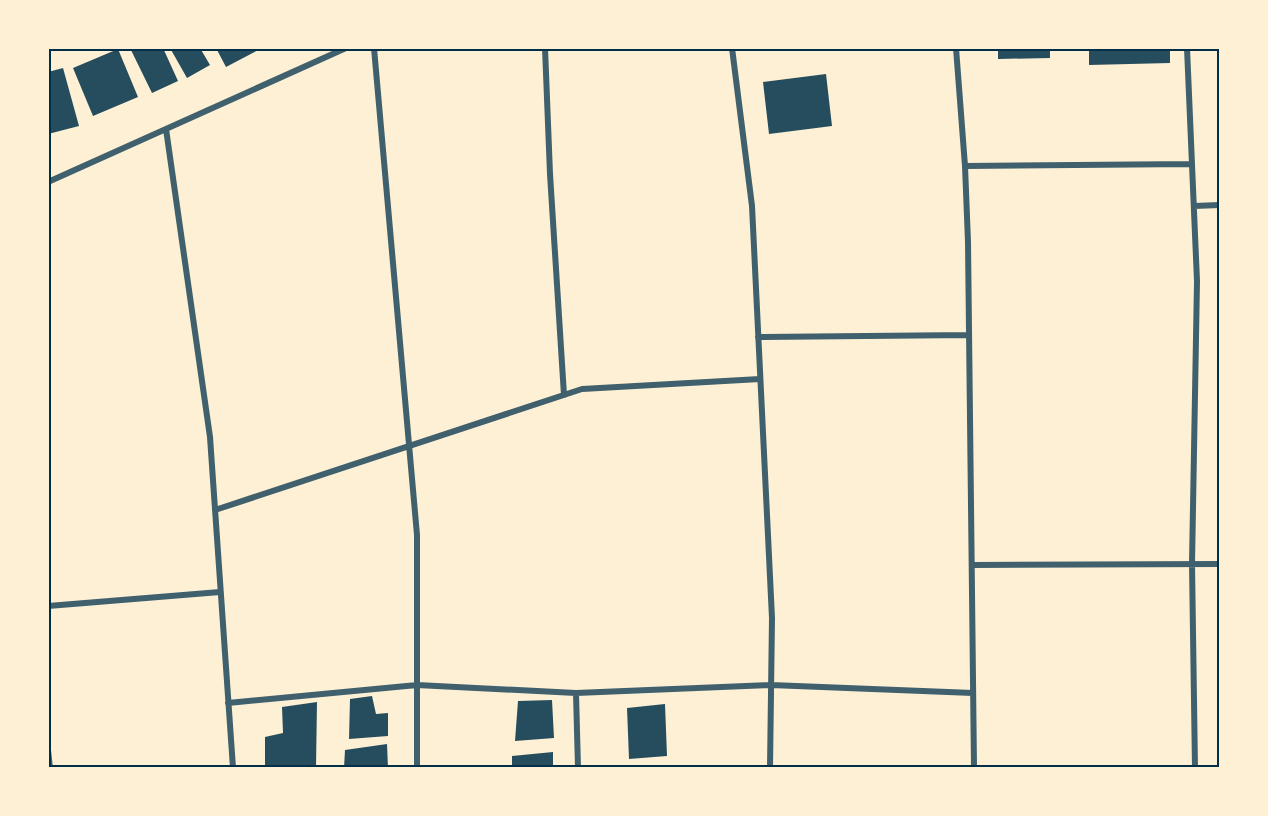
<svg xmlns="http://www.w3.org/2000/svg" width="1268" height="816" font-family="Jost,sans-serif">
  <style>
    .building { fill: #264d5e }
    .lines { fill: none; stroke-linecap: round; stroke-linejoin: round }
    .minor { stroke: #3f606c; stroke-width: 6 }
    .neatline { fill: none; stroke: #003049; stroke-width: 2 }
  </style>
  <rect width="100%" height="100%" fill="#fdf0d5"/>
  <path class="building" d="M130,48H163L178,81L152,93Z
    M170,48H200L210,65L187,78Z
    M216,48H262L226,67Z
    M998,48H1050V58L998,59Z
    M1089,48H1170V63L1089,65Z
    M118,49L138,97L93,116L73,68Z
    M63,68L79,126L48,134V72Z
    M826,74L832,126L769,134L763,82Z
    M372,696L376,714L388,713V736L349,739L350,699Z
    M552,700L554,738L515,741L518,701Z
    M317,702L316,768H265V737L283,733L282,707Z
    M665,704L667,756L629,759L627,708Z
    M387,744L388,768H344L345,750Z
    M553,752V768H512V756Z"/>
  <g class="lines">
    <path class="minor" d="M374,48L417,535V768
      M545,48L550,174L564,395
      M732,48L752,206L772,618L770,768
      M956,48L965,166L968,242L974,768
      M1187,48L1197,281L1192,564L1195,768
      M166,129L210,437L233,768
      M965,166L1192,164
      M48,182L346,48
      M1194,206L1220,205
      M758,337L969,335
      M215,510L582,389L760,379
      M972,565L1220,564
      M48,606L220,592
      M576,693L578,768
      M228,703L417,685L576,693L771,685L973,693
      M48,750L50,768"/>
  </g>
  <rect width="1268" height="816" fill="none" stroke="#fdf0d5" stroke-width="99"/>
  <rect x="50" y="50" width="1168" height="716" class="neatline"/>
</svg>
